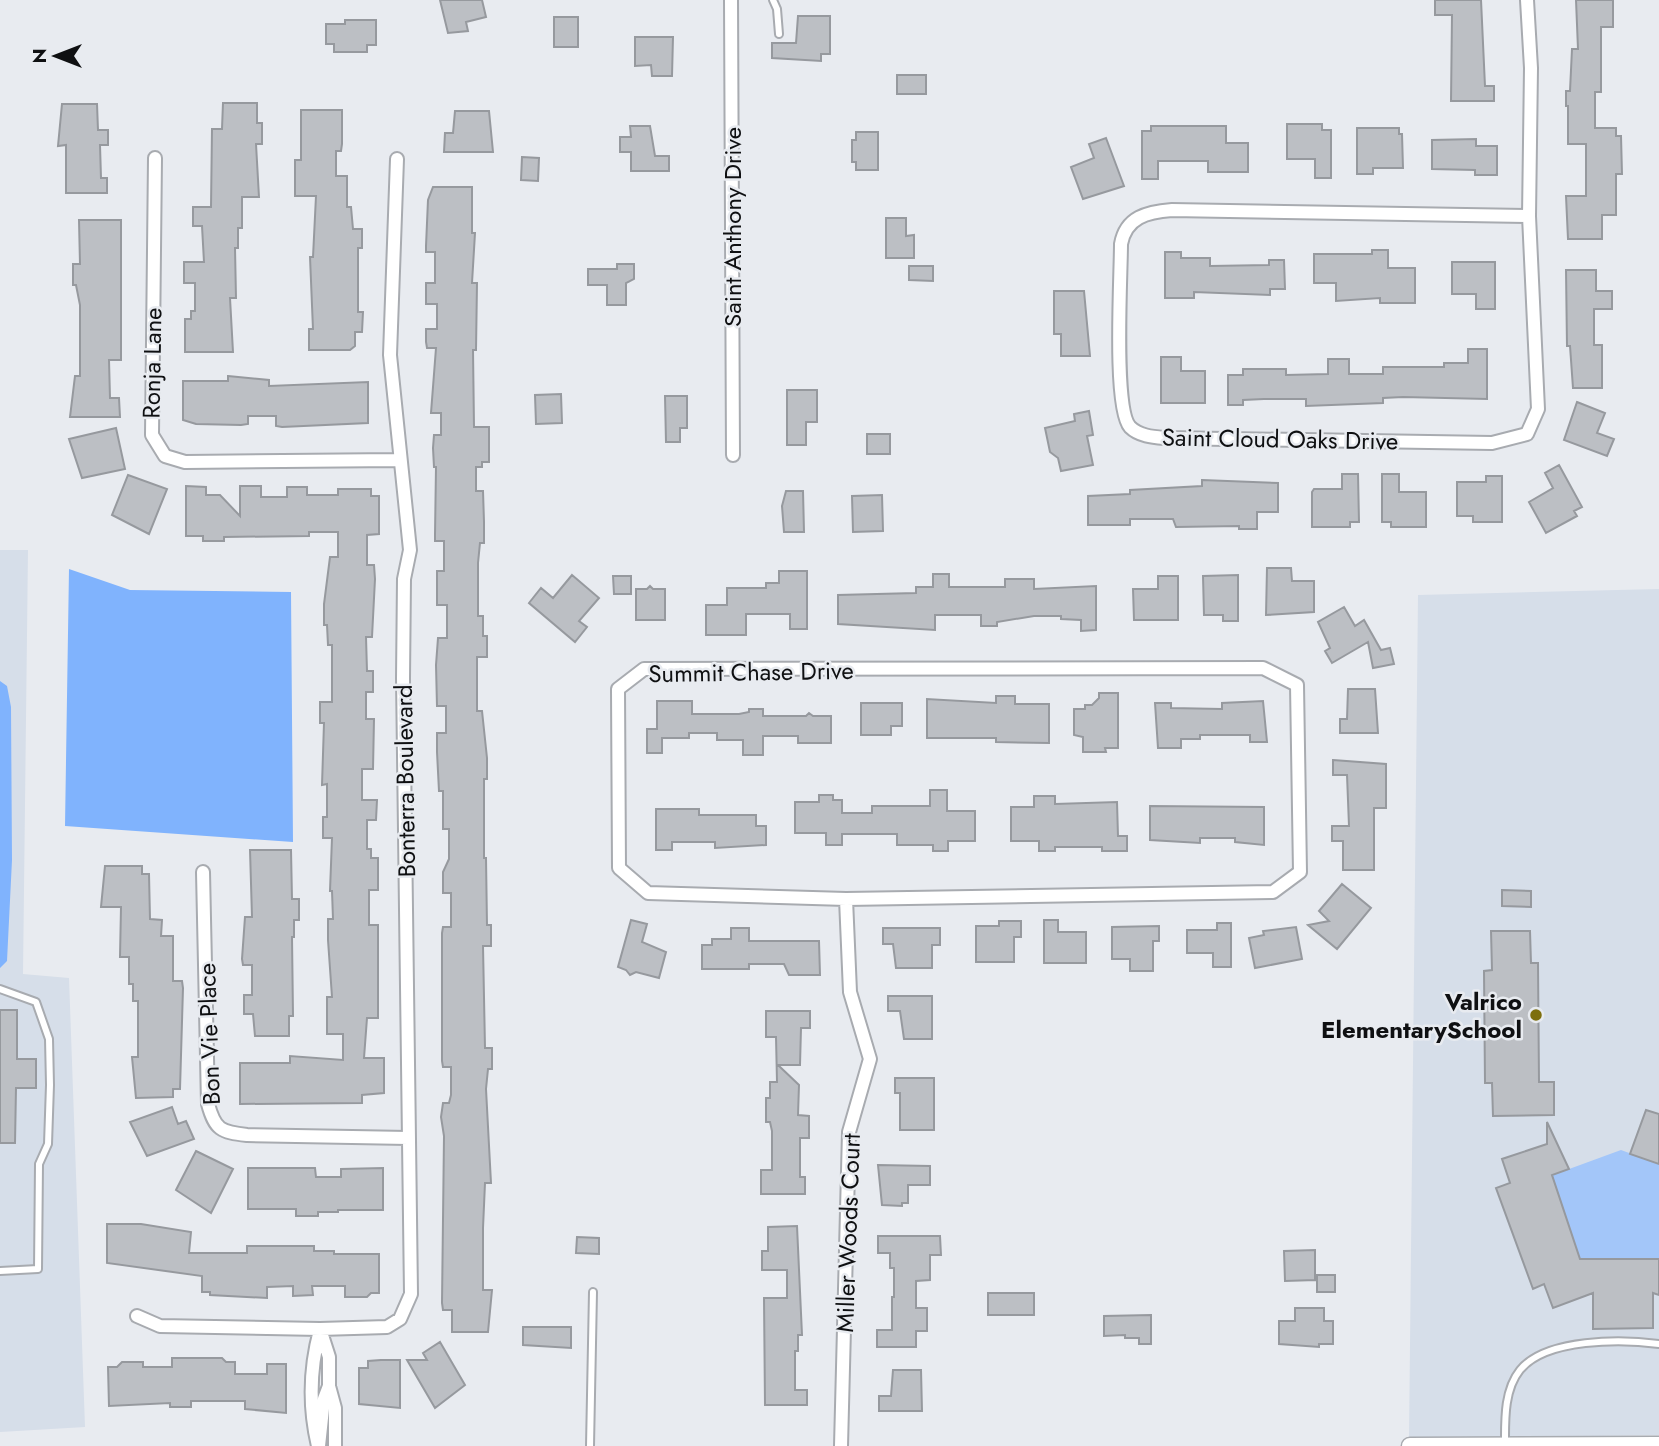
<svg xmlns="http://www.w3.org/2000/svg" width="1659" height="1446" font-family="Jost,sans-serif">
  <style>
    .built { fill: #d6dee9 }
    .green { fill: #a3c6f9 }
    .water { fill: #80b3fd }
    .building { fill: #bcbfc4; stroke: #96999e; stroke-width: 2 }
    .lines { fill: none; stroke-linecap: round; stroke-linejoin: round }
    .service-casing { stroke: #a8abb0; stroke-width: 10 }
    .minor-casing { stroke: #a8abb0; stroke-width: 16 }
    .tertiary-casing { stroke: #a8abb0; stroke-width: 19 }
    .service { stroke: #fff; stroke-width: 6 }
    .minor { stroke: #fff; stroke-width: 12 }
    .tertiary { stroke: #fff; stroke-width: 16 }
    .poi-dot { fill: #7d6f0e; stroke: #e8ebf0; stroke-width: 2.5 }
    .labels { text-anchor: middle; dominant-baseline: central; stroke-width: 5; stroke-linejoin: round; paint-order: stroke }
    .street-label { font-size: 24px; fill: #0f1012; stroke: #e8ebf0 }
    .poi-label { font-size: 24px; font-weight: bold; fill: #0f1012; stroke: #e8ebf0; text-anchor: end }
  </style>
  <rect width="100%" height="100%" fill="#e8ebf0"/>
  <path class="built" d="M0,550H28L23,974L69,978L85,1427L0,1432Z
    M1659,589V1435L1409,1439L1418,595Z"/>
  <path class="green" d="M1621,1150L1659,1164V1259H1587L1572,1265L1577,1248L1550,1176Z"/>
  <path class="water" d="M69,569L130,590L291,592L293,842L65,826Z
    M0,681L7,686L11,707L12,860L7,961L0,968Z"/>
  <path class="building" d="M440,0H482L486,17L466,22L468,31L448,33Z
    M1435,0H1481L1485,86H1494V101H1451L1452,15H1435Z
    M1576,0H1613V27H1601V92H1595V128H1616V136H1621L1622,174H1616V215H1602V239H1568L1566,196H1586V144H1568V106H1566V91H1570L1572,49H1578Z
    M798,16H830V54H821V61L772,58V43H796Z
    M554,17H578V47H554Z
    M345,20H376V45H367V52H334V44H326V24H345Z
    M635,37H673L672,76H652L651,65L635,66Z
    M897,75H926V94H897Z
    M223,103H257V123H262V144H256L259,197H242V228H238V248H235L236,298H230L233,352H185V319H191V311H195V283H184V262H204L202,226H193V207H211L212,129H222Z
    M62,104H97L98,130H108V145H100L101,178H107V193H66V145L58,146Z
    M301,110H342V144L341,151H336V176H347V207H351L353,229H362V248H358V312H363L362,332H355V346L350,350H309V329H313L310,257H313L316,196H295V160H301Z
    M455,111H489L493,152H444L445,133H453Z
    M1287,124H1322V130H1331V178H1315V159H1287Z
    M630,126H650L655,156H669V171H631V152H620V137H631Z
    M1151,126H1226V143H1248V172H1208V161H1158V179H1142V131H1151Z
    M1357,128H1399V134H1402L1403,168H1373V174H1357Z
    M856,132H878V170H856V162H852V140H856Z
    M1106,138L1124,186L1083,199L1071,167L1094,158L1089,144Z
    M1476,139V146H1497V175H1475V170L1432,169V140Z
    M522,157L539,158L538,181L521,180Z
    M433,187H472V233H475L472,283H477L476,350H473L474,427H489V462H482V467H476V491H483L484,522V543H480L478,563V616H483V636H487V657H477V711H482L487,758V779H484V858H486L487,925H491V946H483L485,1048H492V1069H488L486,1089L491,1183H485L483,1228V1290H492L488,1332H452V1310H443L442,1303L444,1136L441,1117L443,1103H449L451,1095V1067H443L442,1061V933L443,927H451V893H443V872L449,859V829H443V791H439L437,752V733H446V706H437L436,665L438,638H447V605H437V571H444V541H435V535L436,467H434L433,448L434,435H441V413H431L436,348H427L426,342V329H437V304H426V283H435V252H426V246L428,200Z
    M886,218H906V236L914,235V258H886Z
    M79,220H121V360H109L110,398H119L120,417H70L75,376H80V305L76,285H73V264H80Z
    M1372,250H1388V268H1415V303H1380V298L1336,301V283H1314V254H1372Z
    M1165,252H1181V258H1210V266L1269,265V260H1284L1285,289H1270V295L1194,292V298H1165Z
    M1452,262H1495V309H1476V294H1452Z
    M617,264H634V279L626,283V305H607V285H588V269H617Z
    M909,266H933V281L909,280Z
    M1566,270H1596V291H1612V309H1594V345H1602V388H1573L1570,346H1567Z
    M1054,291H1084L1090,356H1061V334H1054Z
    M1468,349H1487V399L1403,397L1383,398V403L1306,406V399H1264L1243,400V405H1228V375H1243V369H1286V375L1328,374V359H1349V374H1383V367H1444V363H1468Z
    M1161,357H1181V371H1205V403H1161Z
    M228,376L269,380V386L368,382V423L282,427L276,426V416H248V424L241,425L196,424L183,420V381H228Z
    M787,390H817V422H806V445H787Z
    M561,394L562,423L536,424L535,395Z
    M665,396H687V428H680V442H666Z
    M1577,402L1605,413L1597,433L1614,439L1607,456L1564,440Z
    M1089,411L1093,435L1087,436L1093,465L1061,471L1058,458L1050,452L1045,428L1075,421L1074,414Z
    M116,428L125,469L82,478L69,439Z
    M867,434H890V454H867Z
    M1559,465L1582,507L1574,511L1577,516L1546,533L1529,502L1553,488L1545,473Z
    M1342,474H1358L1359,522H1350V527H1312V492L1314,489H1342Z
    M1382,474H1399V492H1426V527H1391V522H1382Z
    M128,475L167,489L149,534L112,515Z
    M1486,476H1502V522H1473V516H1457V482H1486Z
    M1202,480L1278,483V512H1257V529H1239V526L1176,527L1173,519H1130V525H1088V496L1130,494V490L1202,486Z
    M186,486L206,487V495H220L240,516V486H261V497H287V487H307V495H338V489H371V496H379V534L367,535V565H374L375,579L372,637H366L367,671H373V692H366V719H374L373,769H362V800H377L376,820H367V849H371V858H378V890H369V925H378V1018H367L364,1058H384V1093L362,1095V1103L240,1104V1063H290V1056L343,1060V1034H327V997H332L328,940V919H333L332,891H330L332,838H323V817H327V784L322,785L324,723H320V702H332V645H328L327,625H324V604L330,557H338V532H309V536L224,537V541H203V536H186Z
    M786,491H803L804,532H784L782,506Z
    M882,495L883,531L853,532L852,496Z
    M1267,568H1291L1292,581H1314V612L1266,615Z
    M779,571H807V629H790V614H746V635H706V605H727V588H766V583H779Z
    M933,574H949V587H1005V579H1034V589L1096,586V630L1081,631V620L1061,619V616H1034L997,622V626H981V615H935V630L838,624V595L916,593V587H933Z
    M572,575L599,598L579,621L587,627L575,642L529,603L541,588L553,598Z
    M1238,575V621H1223V615H1204L1203,576Z
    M613,576H631V594H614Z
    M1158,576H1178V620H1134L1133,589H1158Z
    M650,586L653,589H665V620H636V589H647Z
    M1344,607L1355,626L1364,620L1381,650L1390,648L1394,664L1373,668L1368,642L1332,663L1325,651L1330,648L1318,622Z
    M1348,689H1375L1378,733H1340V719H1347Z
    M1099,693H1118V748H1105L1106,752H1083V737L1074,735V709H1085V705H1092L1099,698Z
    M996,696H1015V704H1049V743L996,742V738H927V699L996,703Z
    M657,701H692V714H739L749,712V709H763V716H806L809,713L813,716H831V743H798V736H763V755H743V740H717V733H689V738H662V753H647V729H657Z
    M1263,701L1267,742H1250V735H1200V739H1181V748H1158L1155,703H1171V708L1222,709V703Z
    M861,703H902V726H891V735H861Z
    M1333,760L1386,764V808H1374V870H1343V841H1332V826H1349L1347,775H1333Z
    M930,790H947V811H975V841H948V851H933V845H897V834H842V845H826V833H795V802H819V795H833V800H842V813H872V806H930Z
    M1034,796H1055V804L1117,802L1118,836H1127V851H1102V847H1055V851H1039V841H1011V807H1034Z
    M1150,806L1264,807V845L1235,842V838H1200V843L1150,840Z
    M656,809H699V815H756V826H766V845L715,848V842H672V850H656Z
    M250,850H291L292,899H299V920H294V937H292L293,1016H289V1036H255L253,1014H244V995H252V965H243L242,959L245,917H252Z
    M105,866H142V874H149L150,919L162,920L161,936H173V981H182L183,988L180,1089H173V1097L136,1098L132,1057H138V1001H133V984H129V957H120L121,907H101Z
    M1342,884L1371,908L1337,949L1308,925L1329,921L1319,911Z
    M1502,890L1531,891V907L1502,906Z
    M631,920L647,924L642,942L666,952L659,978L636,972L630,975L626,970L618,967Z
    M1044,920H1058V932H1086V963H1044Z
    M999,921H1021V937H1014V962H976V926H999Z
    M1217,923H1231V967H1213V953H1187V930H1217Z
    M1159,926V941H1153V971H1130V959H1112V927Z
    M1296,927L1302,959L1255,968L1249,938L1264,935L1263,931Z
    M731,928H749V941H819L820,975H789L784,964H749V969H702V945H712V939H731Z
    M883,928H940V945H932V968H896L893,944H883Z
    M1491,931H1530L1531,963H1538L1539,1082H1554V1115L1493,1116L1492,1083H1485L1484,971L1492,970Z
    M888,996H932V1039H904L900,1011H888Z
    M0,1010H17V1059H36V1088H16L15,1143H0Z
    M766,1011H810V1028H801L800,1065H778L799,1085L798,1115L809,1116V1138H800V1177H805V1194H761V1170H772V1131L770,1122H766V1098H770V1082H777L776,1037H766Z
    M895,1078H934V1130H900V1093H895Z
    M172,1107L178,1124L186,1121L194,1139L147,1156L130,1122Z
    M1646,1110L1659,1114V1164L1630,1154Z
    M1547,1122L1569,1169L1552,1175L1580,1259H1659V1295L1653,1293V1328L1593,1329V1293L1553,1308L1544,1284L1533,1289L1496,1188L1510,1183L1502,1159L1547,1144Z
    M196,1151L233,1169L211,1213L176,1190Z
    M878,1165L930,1166V1185H908V1203H902V1206L882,1205Z
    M248,1168H315L316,1177H341V1169L383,1168V1210H338V1212H318V1216H296V1209H248Z
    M107,1224H141L191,1232L189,1253H247V1246H314V1251H334V1254H379V1293H371L367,1297H345V1286H312L313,1295L293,1296V1286L267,1287V1298L210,1295V1292H202V1276L107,1263Z
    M797,1226L802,1335H798V1351H795V1390H807V1405H765L764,1298H787V1270H762V1251H768V1227Z
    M878,1236H940L941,1255H930V1280L916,1281V1308H927V1331H916V1347H877V1330H892V1297H894V1268H890V1253H878Z
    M577,1237L599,1238V1254L576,1253Z
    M1315,1250V1280L1285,1281L1284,1251Z
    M1317,1275H1335V1292H1317Z
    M988,1293H1034V1315H988Z
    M1295,1308H1324V1321H1333V1344H1319V1347L1279,1344V1321H1295Z
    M1151,1315V1344H1139V1338H1125V1335L1104,1336V1316Z
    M523,1327H571V1348L523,1345Z
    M440,1342L465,1385L435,1408L407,1360H427L423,1353Z
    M172,1358H222L226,1362H235V1374H267V1364H286V1413L245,1409V1401H191V1407H170V1403L109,1406L108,1367H117L122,1362H143V1367H172Z
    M381,1360H400V1408L359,1404V1368H368V1361Z
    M893,1370H921L922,1411H879V1396H891Z"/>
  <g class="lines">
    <defs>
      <path id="service" d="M773,0L777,9L779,34
        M0,989L36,1002L49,1039L50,1085L48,1144L39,1164L38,1269L0,1271
        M1505,1443C1505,1420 1504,1390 1520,1370C1546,1338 1622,1339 1659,1344
        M590,1446L593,1292"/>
      <path id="minor" d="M731,0L733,455
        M1527,0L1531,68L1529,216
        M155,158L152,435L165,456L185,462L398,460
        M1172,210L1529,216L1538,409L1527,434L1492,443L1165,438C1153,437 1139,436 1130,427C1113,408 1121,276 1121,244C1126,217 1147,212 1172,210Z
        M1263,668L1297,685L1300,872L1273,892L846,899L648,893L619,868L618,689L644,669Z
        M203,872L208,1104C215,1130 221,1132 247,1135L408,1138
        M137,1316L160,1326L320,1329L387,1327L400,1319L411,1294L403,678L404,579L410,550L390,355L397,159
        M329,1386L335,1408V1446
        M318,1446C309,1408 310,1367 320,1330
        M319,1446L324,1399L329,1386V1357L320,1329
        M841,1446L849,1132L870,1059L850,992L846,899"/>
      <path id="tertiary" d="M1410,1446L1659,1445"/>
    </defs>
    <use href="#service" class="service-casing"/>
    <use href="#minor" class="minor-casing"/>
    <use href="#tertiary" class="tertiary-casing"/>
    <use href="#service" class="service"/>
    <use href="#minor" class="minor"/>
    <use href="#tertiary" class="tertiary"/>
  </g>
  <circle class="poi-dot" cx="1536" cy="1015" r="7"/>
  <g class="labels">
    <g class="street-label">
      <text transform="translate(732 227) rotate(-90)">Saint Anthony Drive</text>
      <text transform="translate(152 363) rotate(-89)">Ronja Lane</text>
      <text transform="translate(1280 439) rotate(1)">Saint Cloud Oaks Drive</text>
      <text transform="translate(751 672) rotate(-1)">Summit Chase Drive</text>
      <text transform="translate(405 781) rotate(-91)">Bonterra Boulevard</text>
      <text transform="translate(209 1034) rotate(-92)">Bon Vie Place</text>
      <text transform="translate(848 1233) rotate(-88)">Miller Woods Court</text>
    </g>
    <g class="poi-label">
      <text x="1522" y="1001">Valrico<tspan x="1522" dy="28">ElementarySchool</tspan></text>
    </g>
  </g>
  <g transform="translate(56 56) rotate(270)" stroke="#e8ebf0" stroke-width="5" paint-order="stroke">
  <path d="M0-5L12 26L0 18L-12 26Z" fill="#0f1012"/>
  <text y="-10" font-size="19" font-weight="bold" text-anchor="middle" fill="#0f1012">N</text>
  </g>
</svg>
